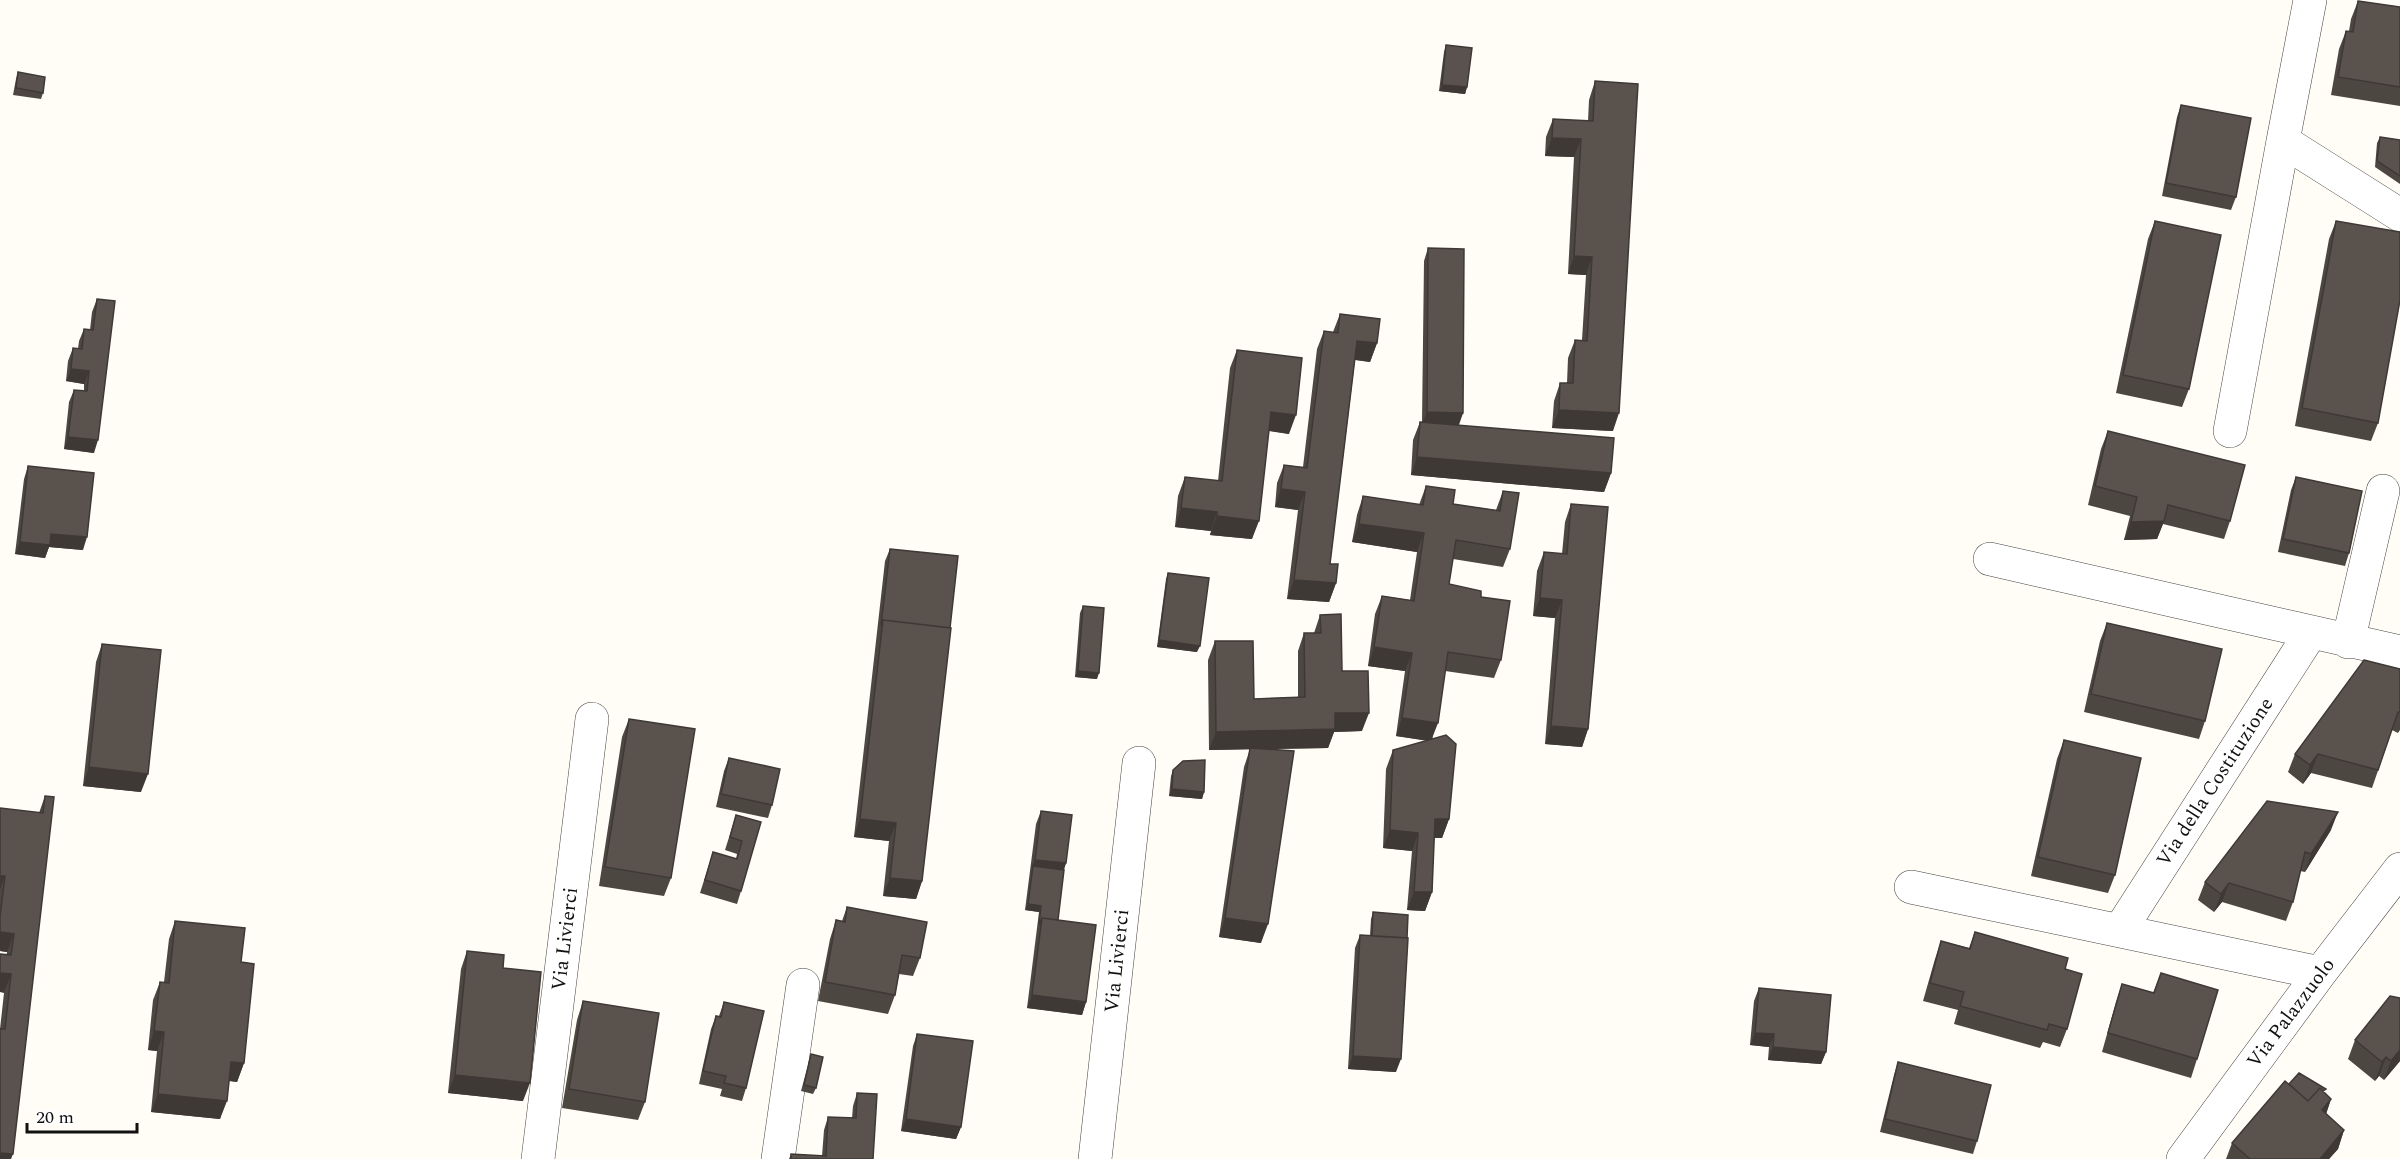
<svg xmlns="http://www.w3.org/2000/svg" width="2400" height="1159" font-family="Spectral,serif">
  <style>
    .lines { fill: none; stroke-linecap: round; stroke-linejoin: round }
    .minor-casing { stroke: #444; stroke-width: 34 }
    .minor { stroke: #fff; stroke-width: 33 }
    .wall { fill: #4d4742 }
    .shaded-wall { fill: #3f3936 }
    .building { fill: #5a524d; stroke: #3f3936; stroke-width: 1.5 }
    .labels { text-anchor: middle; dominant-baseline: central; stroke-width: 6; stroke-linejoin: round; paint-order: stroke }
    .street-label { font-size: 20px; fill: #111; stroke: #fff }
  </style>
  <rect width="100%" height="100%" fill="#fffdf5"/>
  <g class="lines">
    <defs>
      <path id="minor" d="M2310,0L2283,141L2400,215
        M2230,431L2283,141
        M1990,559L2400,652
        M2348,642L2383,491
        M1911,887L2320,973
        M2120,930L2310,634
        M538,1159L592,719
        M778,1159L803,985
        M1095,1159L1139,763
        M2183,1159L2320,973L2400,869"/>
    </defs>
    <use href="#minor" class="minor-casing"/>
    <use href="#minor" class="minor"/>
  </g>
  <path class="wall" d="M2358,1L2400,7V106L2331,95L2339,49L2346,31H2349L2351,19Z
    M1446,45L1467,87L1465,94L1439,91L1444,52Z
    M18,72L43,93L41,99L13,95L16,79Z
    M1595,81L1613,431L1552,428L1554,401L1560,383H1567L1568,358L1575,340H1582L1586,275L1568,274L1574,157L1545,156L1546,137L1553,119L1588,121L1589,100Z
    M2181,105L2236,197L2231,210L2162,196L2177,117Z
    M2380,137L2400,140V184L2375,167L2377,143Z
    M2155,221L2189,389L2182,407L2116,393L2148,239Z
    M2336,221L2378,423L2371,441L2295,426L2329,239Z
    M1428,248L1463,413L1459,425L1611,473L1604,492L1411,475L1413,440L1420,422H1422L1424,261Z
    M97,299L94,453L64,449L69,402L74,390L84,391V384L66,381L68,361L73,348L78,349L79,341L84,329L90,330L92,312Z
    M1340,314L1377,343L1370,362L1355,360L1330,564L1336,583L1329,602L1287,599L1298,510L1275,507L1277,483L1284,465L1303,467L1317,349L1324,331L1333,332Z
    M1237,350L1289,434L1269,431L1252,539L1210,535L1211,531L1175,527L1178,496L1185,477L1218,481L1230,368Z
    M2108,431L2230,521L2224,539L2163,524L2157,539L2124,540L2130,516L2088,505L2101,449Z
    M28,466L83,550L49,547L45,558L15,554L24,479Z
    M2296,477L2349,553L2345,566L2278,552L2291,490Z
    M1426,486L1453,504L1496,510L1503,491L1510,549L1503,567L1453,559L1449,584L1481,597L1501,660L1494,678L1445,671L1432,740L1449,819L1442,838H1434L1432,892L1425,911L1407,910L1412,851L1383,848L1386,769L1393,750L1428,741L1396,736L1405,671L1368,666L1375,614L1382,596L1410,600L1417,552L1352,542L1357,515L1363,496L1419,505Z
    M1571,504L1588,729L1582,747L1545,744L1555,618L1533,616L1537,571L1544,552L1562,554L1565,522Z
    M890,549L922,881L916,899L883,896L889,841L854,837L885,561Z
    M1168,573L1197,652L1157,647L1166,579Z
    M1083,606L1097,679L1075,677L1080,613Z
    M1320,615L1342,671L1362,731L1334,732L1328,748L1262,749L1261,943L1219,937L1244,767L1250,749L1209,750L1208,660L1215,641L1254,699L1298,697V651L1304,633H1314Z
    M2107,623L2205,721L2199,739L2084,712L2100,641Z
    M102,644L141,792L83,786L96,662Z
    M2400,669V730L2398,733L2392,730L2372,788L2311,773L2303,784L2288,772L2295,754Z
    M629,719L671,878L664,896L599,886L622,737Z
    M2064,740L2115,875L2108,893L2031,876L2057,759Z
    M729,758L772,805L768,818L716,807L724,771Z
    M1173,770L1204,792L1202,799L1169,796L1171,776Z
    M45,796L13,1154L0,1029L4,993L7,952L0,951V808L39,813Z
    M1041,811L1066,863L1064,870L1058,920L1086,1002L1082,1015L1027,1008L1039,912L1025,910L1036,824Z
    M736,815L761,822L741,891L737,904L700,893L713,852L736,859L737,854L725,850Z
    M2331,830L2305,872L2300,871L2293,902L2286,921L2222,902L2214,912L2198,900L2205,882Z
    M847,907L920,958L913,976L899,974L895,995L888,1014L818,1001L830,939L836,920L842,921Z
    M1373,912L1396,1072L1348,1069L1355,948L1360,935L1370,936L1371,919Z
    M175,921L241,962L244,1063L237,1082L229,1081L220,1119L151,1112L157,1051L148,1050L153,1000L160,982H164L169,939Z
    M1975,932L2065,969L2067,1029L2060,1047L2043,1042L2040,1048L1954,1024L1958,1010L1923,1001L1935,959L1941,941L1969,948Z
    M467,951L503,968L523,1101L448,1093L461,969Z
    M2161,973L2197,1059L2191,1078L2102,1052L2116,1002L2122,984L2153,993Z
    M1759,988L1826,1052L1821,1064L1768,1060L1769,1047L1750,1045L1754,1001Z
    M2400,998V1061L2384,1080L2379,1076L2375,1081L2348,1059L2355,1040Z
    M583,1001L645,1102L638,1120L562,1108L577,1020Z
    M724,1002L746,1088L742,1101L720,1096L722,1089L699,1084L711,1029L716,1016H719Z
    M917,1034L961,1127L956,1139L901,1131L913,1046Z
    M811,1054L816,1088L813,1094L801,1091Z
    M1898,1062L1977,1141L1973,1154L1880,1132L1894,1075Z
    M2289,1084L2324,1092L2331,1099L2326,1114L2344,1130L2338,1149L2329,1159H2226L2232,1143Z
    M857,1093L873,1159H789L791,1154L822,1156L824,1130L828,1117L852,1118L853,1106Z"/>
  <path class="shaded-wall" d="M1442,85L1467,87L1465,94L1439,91Z
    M1552,138L1581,139L1574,157L1545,156Z
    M1574,256L1592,257L1586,275L1568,274Z
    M1357,341L1377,343L1370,362L1350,359Z
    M71,369L89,371L84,384L66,381Z
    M1559,410L1619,413L1613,431L1552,428Z
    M1271,412L1296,415L1289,434L1265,430Z
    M1427,412L1463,413L1458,425H1422Z
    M68,437L98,440L94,453L64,449Z
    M1417,457L1611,473L1604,492L1411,475Z
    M1281,489L1305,492L1298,510L1275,507Z
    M1181,508L1217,512L1211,531L1175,527Z
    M1217,516L1259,521L1252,539L1210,535Z
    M2164,521L2157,539L2124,540L2131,522Z
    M1359,524L1424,533L1417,552L1352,542Z
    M51,534L87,537L83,550L49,547L45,558L15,554L20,542Z
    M1294,580L1336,583L1329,602L1287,599Z
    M1540,598L1562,600L1555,618L1533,616Z
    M1159,640L1200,646L1197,652L1157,647Z
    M1374,647L1412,653L1405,671L1368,666Z
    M1078,671L1099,673L1097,679L1075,677Z
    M1335,713H1369L1362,731L1334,732L1328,748L1209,750L1216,732Z
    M1402,718L1438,723L1431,741L1396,736Z
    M1551,726L1588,729L1582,747L1545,744Z
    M2318,754L2311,773L2303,784L2310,765Z
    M89,767L148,774L141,792L83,786Z
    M1172,789L1204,792L1202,799L1169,796Z
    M2338,812L2331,830L2305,872L2311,854Z
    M860,819L896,823L889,841L854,837Z
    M1435,819H1449L1442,838L1428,837Z
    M1390,830L1418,833L1412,851L1383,848Z
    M1035,860L1066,863L1061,876L1033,866L1030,872Z
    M0,876H5L0,889Z
    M890,878L922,881L916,899L883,896Z
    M2229,883L2222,902L2214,912L2221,894Z
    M1414,892H1432L1425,911L1407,910Z
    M1028,904L1041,906L1039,912L1025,910Z
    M1225,918L1268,924L1261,943L1219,937Z
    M0,932L14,934L7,952L0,951Z
    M0,973L11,974L4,993L0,992Z
    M1032,995L1086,1002L1082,1015L1027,1008Z
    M154,1031L164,1032L157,1051L148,1050Z
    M1755,1033L1774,1034L1769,1047L1750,1045Z
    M1773,1047L1826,1052L1821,1064L1768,1060Z
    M2400,1050V1061L2384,1080L2391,1061Z
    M1353,1056L1401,1059L1396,1072L1348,1069Z
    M2386,1057L2379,1076L2375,1081L2382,1062Z
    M231,1062L244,1063L237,1082L224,1080Z
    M455,1075L530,1083L523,1101L448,1093Z
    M158,1094L227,1101L220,1119L151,1112Z
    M2331,1099L2325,1117L2322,1110Z
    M906,1119L961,1127L956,1139L901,1131Z
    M2344,1130L2338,1149L2329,1159H2320Z
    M0,1153L13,1154L11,1159H0Z"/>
  <path class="building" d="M2358,1L2400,7V87L2338,77L2346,31L2353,32Z
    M1446,45L1472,48L1467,87L1442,85Z
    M18,72L45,77L43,93L16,88Z
    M1595,81L1638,84L1619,413L1559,410L1560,383H1573L1575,340L1587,341L1592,257L1574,256L1581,139L1552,138L1553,119L1593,121Z
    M2181,105L2251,118L2236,197L2166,183Z
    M2380,137L2400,140V176L2377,161Z
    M2155,221L2221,235L2189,389L2123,375Z
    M2336,221L2400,232V300L2378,423L2302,408Z
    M1428,248L1464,249L1463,413L1427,412Z
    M97,299L115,301L98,440L68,437L74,390L87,391L89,371L71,369L73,348L82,349L84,329L93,330Z
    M1340,314L1380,319L1377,343L1357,341L1330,564H1338L1336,583L1294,580L1305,492L1281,489L1284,465L1307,468L1324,331L1338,333Z
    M1237,350L1302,358L1296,415L1271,412L1259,521L1217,516V512L1181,508L1185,477L1222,481Z
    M1420,422L1614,438L1611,473L1417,457Z
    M2108,431L2245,465L2230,521L2168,505L2164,521L2131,522L2137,497L2095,486Z
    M28,466L94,473L87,537L51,534L50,545L20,542Z
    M2296,477L2362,491L2349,553L2283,539Z
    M1426,486L1455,490L1453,504L1500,511L1503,491L1519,493L1510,549L1456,540L1449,584L1481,591V597L1510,601L1501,660L1448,652L1438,723L1402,718L1412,653L1374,647L1382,596L1414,601L1424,533L1359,524L1363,496L1423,505Z
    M1571,504L1608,507L1588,729L1551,726L1562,600L1540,598L1544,552L1567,554Z
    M890,549L958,556L950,628L883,620L881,625Z
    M1168,573L1209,578L1200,646L1159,640Z
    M1083,606L1104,608L1099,673L1078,671Z
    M1341,614L1342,671H1368L1369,713H1335V729L1216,732L1215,641H1253L1254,699L1305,697L1304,633H1321L1320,615Z
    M883,620L951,628L922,881L890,878L896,823L860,819Z
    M2107,623L2222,649L2205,721L2091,694Z
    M102,644L161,650L148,774L89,767Z
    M2364,660L2400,669V712H2398L2378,770L2318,754L2310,765L2295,754Z
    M629,719L695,729L671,878L605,867Z
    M1446,735L1456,744L1449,819H1435L1432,892H1414L1418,833L1390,830L1393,750Z
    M2064,740L2141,758L2115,875L2038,857Z
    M1250,748L1294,751L1268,924L1225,918Z
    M729,758L780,769L772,805L721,794Z
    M1205,760L1204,792L1172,789L1173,770L1183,761Z
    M45,796L54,797L13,1154L0,1153V1029H5L11,974L0,973V954L11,955L14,934L0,932V917L5,876H0V808L43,813Z
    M2267,801L2338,812L2311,854L2305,852L2293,902L2229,883L2221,894L2205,882Z
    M1041,811L1072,815L1066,863L1035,860Z
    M736,815L761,822L741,891L705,880L713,852L737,859L742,841L730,837Z
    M1033,866L1064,870L1058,920L1042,918L1039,925L1041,906L1028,904Z
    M847,907L927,922L920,958L902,955L895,995L825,982L836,920L845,922Z
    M1373,912L1408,915L1407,938L1372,936Z
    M1042,918L1096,925L1086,1002L1032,995Z
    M175,921L245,928L241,962L254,964L244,1063L231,1062L227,1101L158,1094L164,1032L154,1031L160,982L169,983Z
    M1975,932L2068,958L2065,969L2082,974L2067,1029L2049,1024L2047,1030L1960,1006L1964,992L1930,983L1941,941L1970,949Z
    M1360,935L1408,938L1401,1059L1353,1056Z
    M467,951L504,955L503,968L541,972L530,1083L455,1075Z
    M2161,973L2218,990L2197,1059L2108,1033L2122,984L2154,993Z
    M1759,988L1831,995L1826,1052L1773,1047L1774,1034L1755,1033Z
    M2390,996L2400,998V1050L2391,1061L2386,1057L2382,1062L2355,1040Z
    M583,1001L659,1013L645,1102L569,1089Z
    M724,1002L764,1011L746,1088L724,1083L726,1076L703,1071L716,1016L721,1017Z
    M917,1034L973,1041L961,1127L906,1119Z
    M811,1054L823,1057L816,1088L804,1085Z
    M1898,1062L1991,1085L1977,1141L1885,1119Z
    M2299,1073L2326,1089L2323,1091L2320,1088L2308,1101L2289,1084Z
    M2285,1081L2308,1101L2320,1088L2331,1099L2322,1110L2344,1130L2320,1159H2250L2232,1143Z
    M857,1093L877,1094L873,1159H791V1154L826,1156L828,1117L856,1118Z"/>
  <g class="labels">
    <g class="street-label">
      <text transform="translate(2215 782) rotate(-57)">Via della Costituzione</text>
      <text transform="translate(565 939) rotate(-83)">Via Livierci</text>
      <text transform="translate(1117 961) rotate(-84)">Via Livierci</text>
      <text transform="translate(2291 1013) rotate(-53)">Via Palazzuolo</text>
    </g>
  </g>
  <path d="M27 1123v9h110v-9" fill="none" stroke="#111111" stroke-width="3"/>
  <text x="36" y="1123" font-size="18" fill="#111111" stroke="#ffffff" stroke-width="4.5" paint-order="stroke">20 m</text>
</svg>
